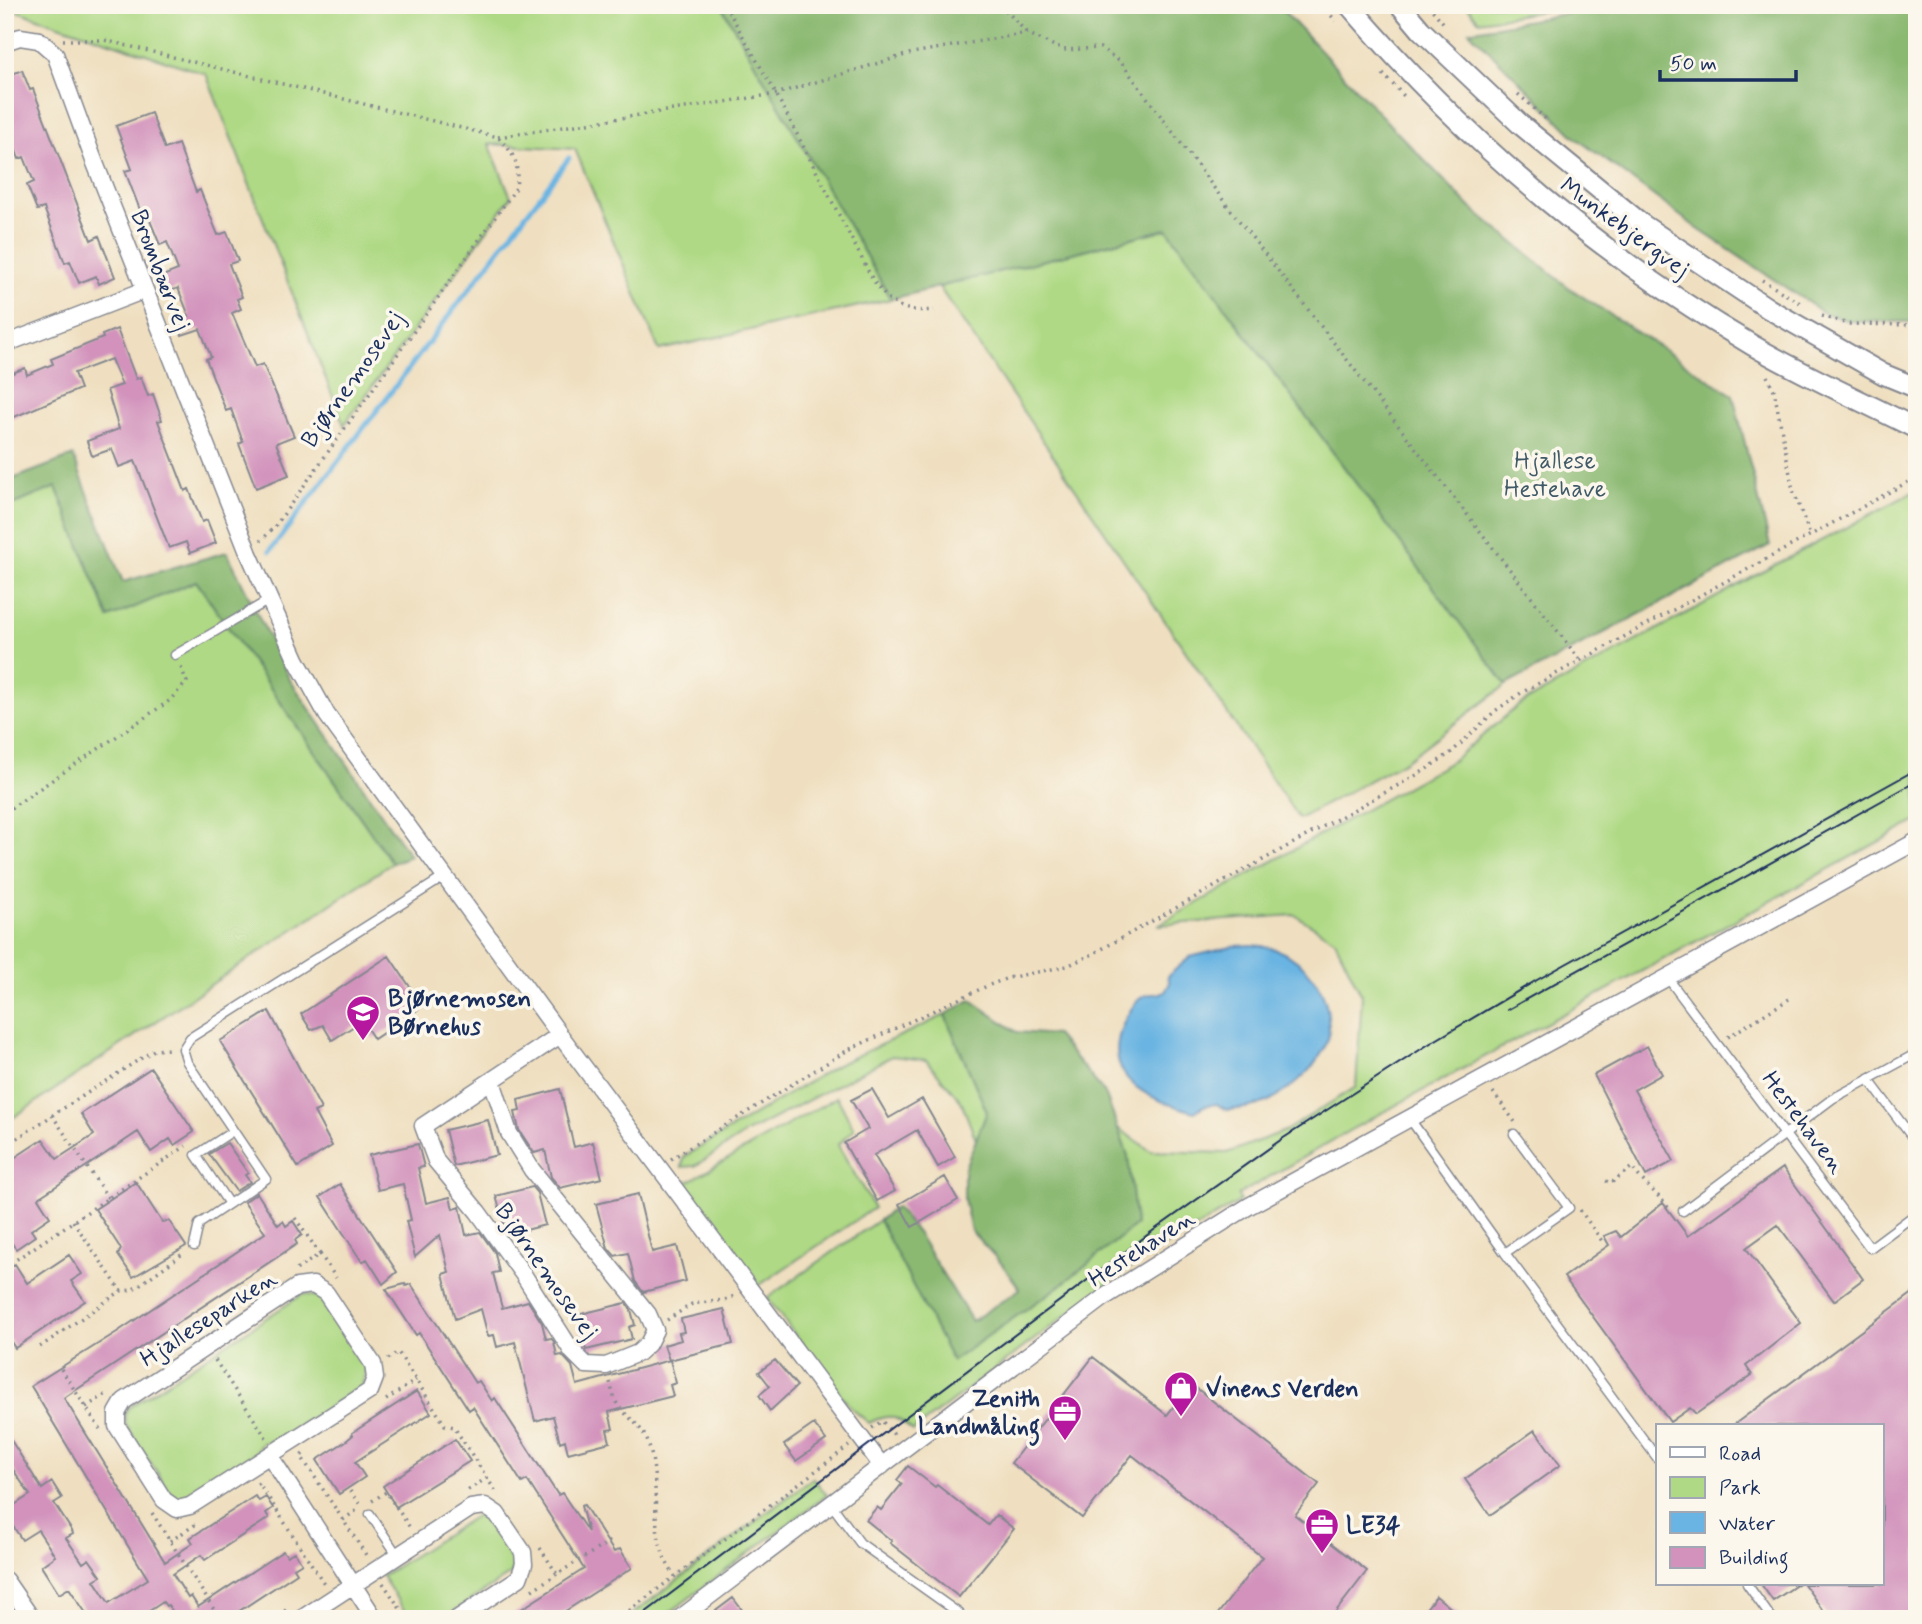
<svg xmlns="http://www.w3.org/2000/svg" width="1922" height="1624" font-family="Mynerve,sans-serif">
<rect width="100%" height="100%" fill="#fbf7ec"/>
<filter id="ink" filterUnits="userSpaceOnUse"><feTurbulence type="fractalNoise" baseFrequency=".0143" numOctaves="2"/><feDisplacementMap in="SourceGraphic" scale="14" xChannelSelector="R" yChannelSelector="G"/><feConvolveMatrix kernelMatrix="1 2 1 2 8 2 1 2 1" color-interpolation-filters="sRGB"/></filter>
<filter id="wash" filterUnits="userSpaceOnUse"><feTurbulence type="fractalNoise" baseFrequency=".00686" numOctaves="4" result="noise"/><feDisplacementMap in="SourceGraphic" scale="28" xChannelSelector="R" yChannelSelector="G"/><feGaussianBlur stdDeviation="1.57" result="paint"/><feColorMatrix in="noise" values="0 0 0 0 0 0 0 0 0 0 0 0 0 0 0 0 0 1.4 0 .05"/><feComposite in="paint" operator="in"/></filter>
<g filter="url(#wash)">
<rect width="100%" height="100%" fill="#efdfc0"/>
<path fill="#afd984" stroke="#658471" stroke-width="2" d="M7,5H721L891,299L659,350L575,149L489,144L511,197L344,425L206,74L5,7Z
M1466,5H1585L1479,21Z
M1167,229L1506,685L1405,761L1299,819L939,287Z
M56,487L109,618L196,581L392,863L5,1123V508Z
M1917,490V821L1354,1128L1238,1195L1240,1201L1125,1271L913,1431C895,1416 891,1412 869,1423L851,1408L767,1298L879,1220L952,1360L1061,1285L1128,1156L1118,1128L1151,1151L1227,1153L1285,1131L1356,1087L1362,996L1335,940L1295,915L1158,925L1451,762L1519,705L1775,565Z
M945,1015L987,1112L976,1140L961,1101L926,1060L892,1056L746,1133L695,1166L682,1167L684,1157L837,1065Z
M837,1097L854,1129L838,1145L874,1208L758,1286L684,1184Z
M303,1294L319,1297L366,1369L362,1386L279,1439L262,1443L253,1456L189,1498L178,1499L170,1492L126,1425L125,1414L128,1408Z
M813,1478L827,1495L661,1619H626Z
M477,1515L491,1519L515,1557L512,1573L442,1619H410L382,1576Z"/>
<path fill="#8bb972" stroke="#537468" stroke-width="2" d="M721,5H1278L1391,126L1471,208L1568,287L1733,395L1770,545L1506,685L1167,229L891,299Z
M1615,5H1917V322L1850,321L1824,313L1698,229L1576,138L1469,31Z
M73,456L123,582L227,552L290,680L410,856L392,863L196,581L109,618L56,487L5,508V482Z
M971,1000L1017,1032L1056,1035L1105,1093L1128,1156L1136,1225L1061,1285L952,1361L879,1220L896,1207L918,1234L972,1321L1020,1289L1001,1263L971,1231L964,1199V1170L987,1112L945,1015Z"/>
<path fill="#69b4e2" stroke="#4272a0" stroke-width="2" d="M1251,945C1290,946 1323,976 1328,1014C1328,1021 1330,1029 1329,1035C1323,1063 1290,1092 1264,1103C1252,1108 1240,1109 1227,1110L1217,1104L1203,1106L1195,1112L1191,1111C1147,1099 1099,1078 1124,1022C1128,1014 1136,1000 1144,996C1151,993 1158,995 1165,992L1170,983L1168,976L1190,957L1235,946Z"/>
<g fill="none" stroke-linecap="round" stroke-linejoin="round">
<path stroke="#69b4e2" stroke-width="5" d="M270,551L569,158"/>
</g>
<g id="blocks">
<path fill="#d292bc" d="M22,70L30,90L33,89L91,240L99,236L115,277L99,284L96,276L79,283L70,261L65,263L44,208L37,210L27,185L34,182L24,157L19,159L16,151L14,152L5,130V77Z
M151,113L165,149L178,144L196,192L200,190L218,235L227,232L238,261L229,264L242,297L237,299L241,309L232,313L255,367L263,364L294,436L276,443L289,475L256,488L239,444L243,442L231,409L226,411L206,359L211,357L200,329L182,335L177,321L189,316L178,288L166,293L160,277L178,270L167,242L160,245L147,213L142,215L125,171L132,169L116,126Z
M117,329L136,379L141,377L148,396L153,394L162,420L158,421L185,491L189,489L202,522L207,520L216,543L190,553L186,542L169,548L135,461L119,467L112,449L92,456L87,441L119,429L107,390L122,385L111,359L74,373L80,389L5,421V376L25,368L27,375L53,364L51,359L103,338L102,335Z
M389,956L423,1006L374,1039L362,1021L332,1040L323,1025L311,1030L301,1014Z
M269,1011L321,1109L314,1112L332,1146L298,1167L220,1041Z
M1647,1046L1662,1074L1634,1090L1674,1161L1646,1176L1594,1075Z
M151,1068L194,1132L174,1145L170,1139L151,1152L138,1132L96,1160L38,1198L50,1217L31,1230L35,1236L16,1249L5,1234V1164L43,1139L57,1159L94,1135L81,1114Z
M560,1089L574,1147L593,1142L602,1178L560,1188L551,1177L545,1150L534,1153L519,1130L515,1112L520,1111L518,1100Z
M872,1089L889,1118L922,1099L955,1157L938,1167L917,1130L874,1155L895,1191L877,1201L844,1143L868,1129L851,1100Z
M488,1120L497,1155L454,1166L445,1130Z
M227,1143L248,1173L245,1175L250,1182L236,1191L209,1154Z
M418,1144L424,1167L418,1168L426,1203L450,1197L453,1209L460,1207L466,1235L480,1232L495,1253L499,1272L493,1273L502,1308L528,1301L542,1323L546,1339L551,1338L554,1342L557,1356L562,1355L572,1366L577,1385L670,1360L676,1383L670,1385L673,1396L609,1412L613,1429L607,1430L610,1442L568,1453L565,1440L560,1442L553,1416L535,1421L515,1342L497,1347L494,1335L488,1336L481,1309L455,1319L443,1274L449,1272L440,1235L415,1257L406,1221L411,1220L403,1184L378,1190L369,1155Z
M1783,1168L1863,1279L1834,1301L1778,1225L1746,1248L1801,1323L1746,1366L1752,1375L1696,1414L1690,1408L1670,1422L1564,1277L1609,1245L1604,1236L1616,1231L1621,1237L1663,1203L1688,1236Z
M945,1177L958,1200L912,1227L899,1204Z
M136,1182L162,1222L169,1221L186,1246L133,1277L118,1255L121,1249L95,1209Z
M340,1184L397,1272L383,1284L367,1259L362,1262L320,1197Z
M532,1187L537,1193L545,1225L507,1235L496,1196Z
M257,1193L278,1225L283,1221L286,1226L293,1221L302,1235L295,1240L297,1244L64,1398L165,1562L193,1543L190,1538L255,1496L259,1501L266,1497L273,1508L266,1513L269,1518L205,1560L201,1555L173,1574L188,1598L191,1596L198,1607L283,1551L287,1556L294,1552L302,1563L294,1568L297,1573L227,1619H178L168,1605L166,1606L163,1602L137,1619H84L88,1616L69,1588L59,1594L41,1566L55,1556L38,1530L22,1540L5,1514V1511L30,1495L12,1468L5,1473V1431L42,1489L52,1482L62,1498L54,1503L72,1531L73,1534L66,1538L83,1563L89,1559L101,1576L94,1580L109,1603L148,1579L31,1386L117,1332L265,1233L244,1202Z
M638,1194L652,1252L677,1246L686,1281L643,1292L635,1281L628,1253L615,1256L608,1248L596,1204Z
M69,1255L82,1274L71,1281L85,1301L15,1348L5,1333V1270L15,1264L27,1283Z
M405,1284L406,1286L411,1284L475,1383L479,1381L492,1401L495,1398L558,1495L562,1493L588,1532L581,1506L584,1505L614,1552L620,1549L632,1568L553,1619H547L543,1612L531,1619H506L584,1569L527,1480L522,1483L473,1407L469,1410L419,1333L416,1335L386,1289Z
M1917,1290V1619H1829L1804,1584H1882V1426H1732Z
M626,1303L631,1310L635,1325L629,1327L632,1339L586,1350L579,1328L584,1326L581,1314Z
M724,1309L733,1344L669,1360L664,1345L681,1340L679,1333L684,1332L681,1319Z
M1093,1357L1167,1415L1191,1384L1319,1484L1295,1515L1367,1571L1330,1619H1214L1262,1557L1132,1455L1082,1518L1011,1463Z
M775,1360L797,1386L770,1411L759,1395L770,1386L759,1372Z
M417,1391L431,1413L355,1462L365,1477L339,1494L317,1460L346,1441L353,1435L352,1433Z
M814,1424L826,1440L796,1461L784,1445Z
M1535,1430L1560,1465L1490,1515L1465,1479Z
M455,1439L470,1461L396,1507L383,1486Z
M908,1466L935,1487L937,1485L988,1525L996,1515L1014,1529L959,1597L890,1543L892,1541L866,1520L877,1507L881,1510L902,1484L897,1480Z
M1761,1584H1798L1773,1601Z
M1436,1596L1464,1619H1418Z
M733,1598L749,1619H705Z"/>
</g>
</g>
<g filter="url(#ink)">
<use href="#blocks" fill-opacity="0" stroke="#85878f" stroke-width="2"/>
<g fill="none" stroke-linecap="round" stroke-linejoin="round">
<g stroke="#85878f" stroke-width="11">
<path id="service" d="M175,655L269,600
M1667,977L1870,1248L1917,1213
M1869,1080L1915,1141
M1410,1119L1505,1253L1658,1459
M229,1204L196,1155L233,1131
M1683,1211L1832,1099L1917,1053
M194,1246L199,1224L266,1179L187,1062L183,1049L190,1038L444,877
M1505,1253L1569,1208L1514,1134
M831,1504L860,1543L960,1614
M370,1514L398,1556
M1747,1584L1772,1619"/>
</g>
<g stroke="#85878f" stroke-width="19">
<path id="minor" d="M5,42L20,37L39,40L55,54L93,158L249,554L296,659L327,715L560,1035L882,1466
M5,344L145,290
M492,1081L509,1133L532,1170L648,1314L655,1330L648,1344L638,1353L606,1366L586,1365L572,1351L523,1274L478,1212L436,1161L423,1126L560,1035
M313,1285L326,1293L373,1364L375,1378L370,1391L190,1506L177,1509L164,1500L117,1426V1413L124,1401L297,1287Z
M270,1456L375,1619
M5,1580L32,1619
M301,1619L471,1508L485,1506L497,1514L523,1552L524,1564L519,1578L457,1619
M679,1619L1106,1296L1249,1206L1917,841"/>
</g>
<g stroke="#85878f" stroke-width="23">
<path id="tertiary" d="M1349,5C1464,139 1599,255 1752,345C1805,376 1862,401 1917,429
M1400,5L1421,30L1521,125L1643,225L1769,309L1883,374L1917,388"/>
</g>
<path stroke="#85878f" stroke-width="3.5" stroke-dasharray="2 5" stroke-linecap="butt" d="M725,5L776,94L873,280C890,305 903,313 934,310
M1001,5L1027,33
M1322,5L1336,21
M1428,5L1446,26
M63,40H104L498,137C516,156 519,163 516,188L276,525L261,541
M1383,74L1404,96
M1518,94L1546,119
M498,137L776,94L912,53L1027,33L1063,50L1100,48L1120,61L1220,196L1580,660
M1762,280L1800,303
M1822,316L1848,324L1917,325
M1767,376L1774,390L1793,490L1810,535
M5,812L169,701L187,682L180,665
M1728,1037L1789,999
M1493,1092L1515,1122
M52,1115L108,1198
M5,1146L154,1050L171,1049
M671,1159L848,1050L987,986L1008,978L1067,966L1089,956L1422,772L1452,752L1495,711L1521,693L1917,477
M1606,1181L1611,1183L1632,1167C1643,1184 1659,1194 1670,1210
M1580,1210L1602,1241L1606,1239
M295,1218L320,1254L296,1270
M73,1221L121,1291
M320,1254L336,1278
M5,1267L186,1146
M667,1320L692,1304L725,1300L734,1296
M40,1347L121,1291L132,1290L184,1253
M388,1359L398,1352L445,1425L454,1427L496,1492
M215,1360L267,1439
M61,1369L100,1429
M610,1382C612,1390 614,1400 619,1407C629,1418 641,1426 647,1440C664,1485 644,1534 675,1576
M386,1400L416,1380
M86,1407L108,1393
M872,1428L882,1421L896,1437
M303,1454L301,1456L368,1558
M257,1484L259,1483L325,1585
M468,1490L487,1478
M350,1491L361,1506
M372,1501L386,1492L411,1529
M152,1513L220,1619
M343,1520L357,1510
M170,1541L198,1523
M540,1548L557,1574L612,1540
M383,1583L407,1619
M532,1590L557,1574
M273,1619L286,1610
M618,1619L849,1446"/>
<use href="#service" stroke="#fff" stroke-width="8"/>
<use href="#minor" stroke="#fff" stroke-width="16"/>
<use href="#tertiary" stroke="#fff" stroke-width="19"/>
<path stroke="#1b2f5e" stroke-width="2" d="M1507,1010L1917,781
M637,1619L1154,1230L1282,1139L1429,1044L1537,980L1917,769"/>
</g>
</g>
<defs>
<g id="school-pin" transform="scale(1.75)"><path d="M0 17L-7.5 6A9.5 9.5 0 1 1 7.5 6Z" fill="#b5179e" stroke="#fbf7ec"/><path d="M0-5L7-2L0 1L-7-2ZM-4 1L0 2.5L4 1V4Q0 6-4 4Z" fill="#fff"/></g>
<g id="shop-pin" transform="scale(1.75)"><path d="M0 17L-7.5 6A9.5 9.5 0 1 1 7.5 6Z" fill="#b5179e" stroke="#fbf7ec"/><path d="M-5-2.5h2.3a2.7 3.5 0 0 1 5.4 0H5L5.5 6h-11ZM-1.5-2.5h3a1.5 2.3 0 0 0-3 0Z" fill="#fff"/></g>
<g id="office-pin" transform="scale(1.75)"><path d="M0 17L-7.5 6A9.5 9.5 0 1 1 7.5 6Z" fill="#b5179e" stroke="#fbf7ec"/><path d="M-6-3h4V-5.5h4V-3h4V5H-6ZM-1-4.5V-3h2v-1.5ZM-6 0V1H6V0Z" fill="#fff"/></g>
</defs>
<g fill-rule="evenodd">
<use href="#school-pin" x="363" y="1012"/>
<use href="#shop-pin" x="1181" y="1388"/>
<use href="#office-pin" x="1065" y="1412"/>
<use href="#office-pin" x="1322" y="1525"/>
</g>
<g text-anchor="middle" stroke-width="7" stroke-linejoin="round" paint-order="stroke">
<g font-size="24" fill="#1b2f5e" stroke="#fbf7ec">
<text transform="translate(1625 227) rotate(36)" y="8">Munkebjergvej</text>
<text transform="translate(161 270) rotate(69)" y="8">Brombærvej</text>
<text transform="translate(352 379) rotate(-55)" y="8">Bjørnemosevej</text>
<text transform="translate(1804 1122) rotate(53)" y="8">Hestehaven</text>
<text transform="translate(1141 1248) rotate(-33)" y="8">Hestehaven</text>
<text transform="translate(547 1271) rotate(55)" y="8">Bjørnemosevej</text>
<text transform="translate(208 1318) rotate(-33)" y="8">Hjalleseparken</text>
</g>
<g font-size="24" fill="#405a68" stroke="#fbf7ec">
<text x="1555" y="468">Hjallese<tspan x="1555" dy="28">Hestehave</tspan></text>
</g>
<g font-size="24" font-weight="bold" fill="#1b2f5e" stroke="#fbf7ec" text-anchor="start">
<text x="388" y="1006">Bjørnemosen<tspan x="388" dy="28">Børnehus</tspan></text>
<text x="1206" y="1396">Vinens Verden</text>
<text x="1040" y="1406" text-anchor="end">Zenith<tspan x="1040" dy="28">Landmåling</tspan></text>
<text x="1346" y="1533">LE34</text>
</g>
</g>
<rect width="1922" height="1624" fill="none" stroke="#fbf7ec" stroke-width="28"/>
<rect x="1656" y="1424" width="228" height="161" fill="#fbf7ec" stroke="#a1a7b3" stroke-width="2"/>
<rect x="1670" y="1447" width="35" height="10" fill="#ffffff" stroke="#a1a7b3" stroke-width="2"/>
<text x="1719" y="1460" font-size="21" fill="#1b2f5e">Road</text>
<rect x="1670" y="1477" width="35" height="21" fill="#afd984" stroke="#a1a7b3" stroke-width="2"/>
<text x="1719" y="1494" font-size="21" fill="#1b2f5e">Park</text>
<rect x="1670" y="1512" width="35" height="21" fill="#69b4e2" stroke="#a1a7b3" stroke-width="2"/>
<text x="1719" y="1530" font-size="21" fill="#1b2f5e">Water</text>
<rect x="1670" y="1547" width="35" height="21" fill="#d292bc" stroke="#a1a7b3" stroke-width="2"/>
<text x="1719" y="1564" font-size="21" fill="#1b2f5e">Building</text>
<path d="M1660 70v10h136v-10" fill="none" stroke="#1b2f5e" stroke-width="3.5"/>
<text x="1670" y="70" font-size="21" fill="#1b2f5e" stroke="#fbf7ec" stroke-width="5" paint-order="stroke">50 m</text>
</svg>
